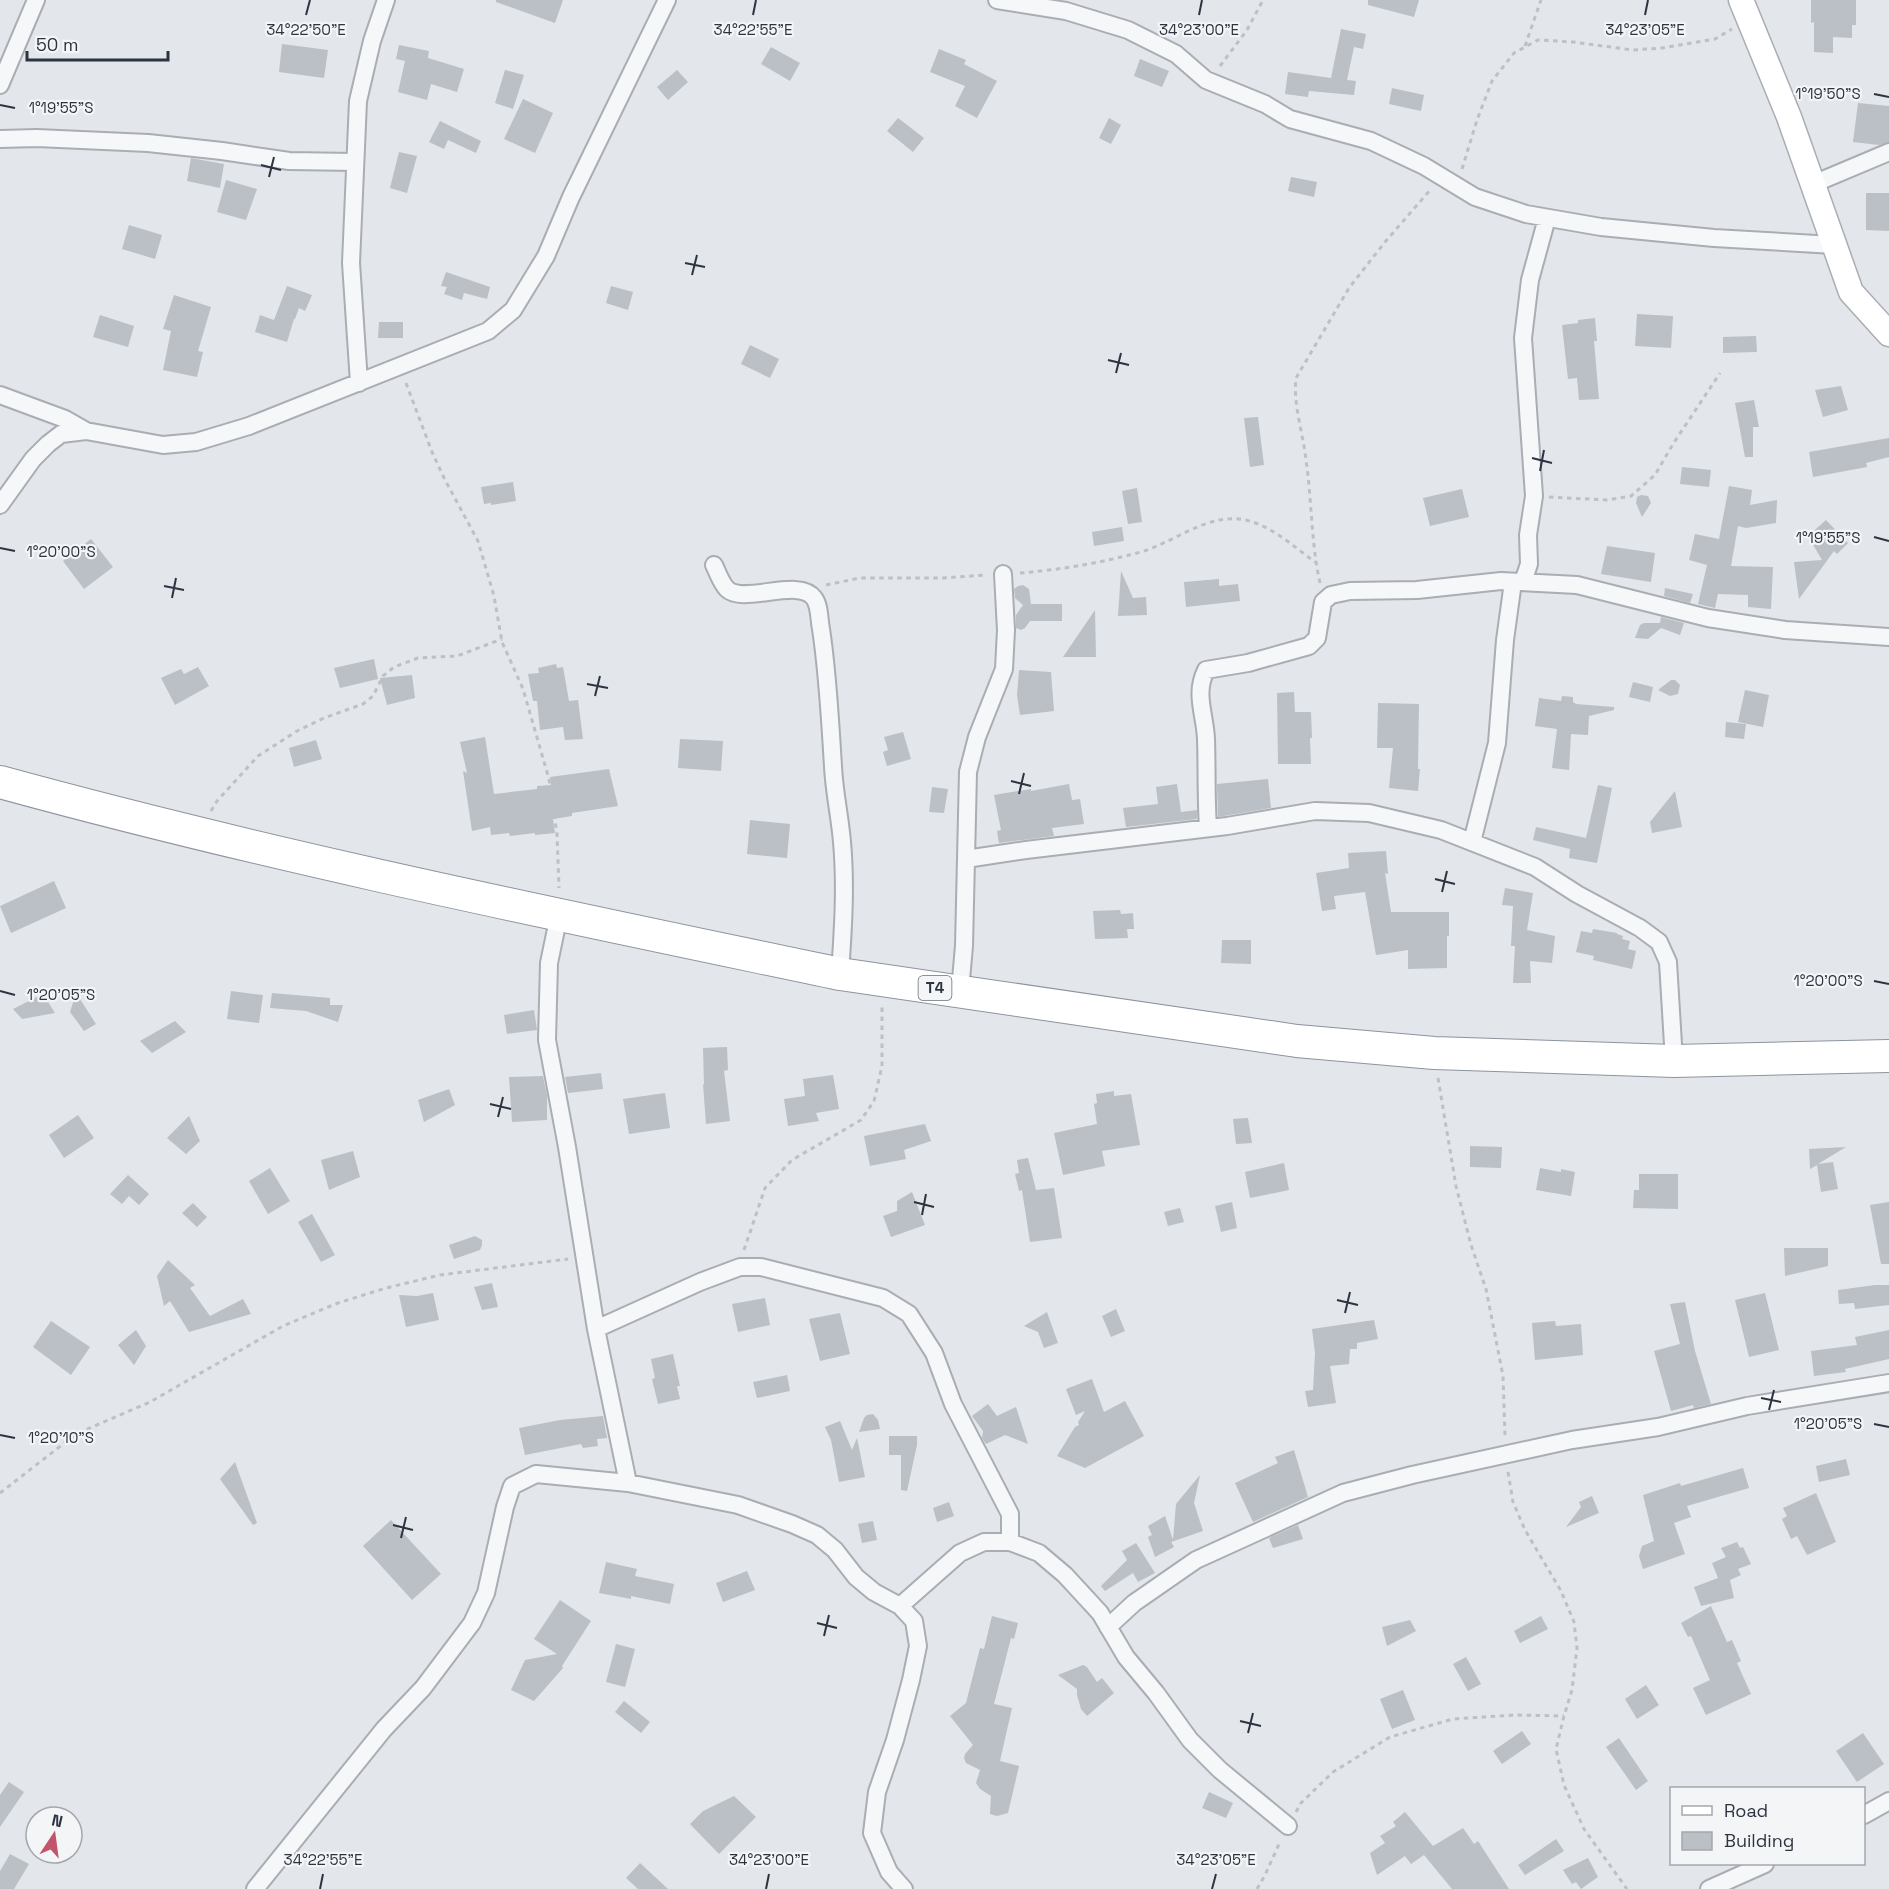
<svg xmlns="http://www.w3.org/2000/svg" width="1889" height="1889" font-family="'Space Grotesk',sans-serif">
<rect width="100%" height="100%" fill="#e3e6ea"/>
<path fill="#bbc0c6" d="M496,0H563L555,23L496,2Z
M1368,0H1419L1414,17L1368,5Z
M1811,0H1856V25H1852V38L1833,37V53L1814,52V22L1811,23Z
M1341,29L1366,34L1363,49L1354,47L1347,80L1356,81L1354,95L1309,91L1308,97L1285,94L1288,72L1331,78Z
M282,44L328,50L324,78L279,72Z
M399,45L429,51L428,58L464,69L457,92L431,84L427,100L398,92L405,61L396,59Z
M771,47L800,63L790,81L761,64Z
M939,49L966,60L964,64L997,81L977,118L955,106L965,86L930,72Z
M1140,59L1169,71L1162,87L1134,76Z
M505,70L524,75L513,109L495,103Z
M677,70L688,82L668,100L657,87Z
M1392,88L1424,95L1421,111L1389,104Z
M523,99L553,113L535,153L504,139Z
M1858,103L1889,106V142L1879,145L1853,142Z
M898,118L924,138L913,152L887,131Z
M1109,118L1121,125L1111,144L1099,138Z
M440,121L481,141L476,153L448,140L444,149L429,142Z
M399,152L417,156L407,193L390,188Z
M191,158L224,164L220,188L187,181Z
M1291,177L1317,182L1314,197L1288,191Z
M226,180L257,189L246,220L217,212Z
M1866,193H1889V231L1866,230Z
M129,225L162,235L155,259L122,249Z
M446,272L490,287L487,299L464,293L462,300L444,294L447,287L441,286Z
M287,286L312,295L305,311L299,308L295,319H294L287,342L255,332L260,315L274,320Z
M611,286L633,292L628,310L606,303Z
M174,295L211,307L198,351L203,352L197,377L163,370L171,331L163,329Z
M1637,314L1673,316L1671,348L1635,346Z
M100,315L134,326L128,347L93,337Z
M1595,318L1597,341H1594L1599,399L1579,400L1577,378L1568,379L1562,325L1578,323V320Z
M379,322H403V338H378Z
M1756,336L1757,352L1723,353V337Z
M750,345L779,359L770,378L741,364Z
M1841,386L1848,410L1823,417L1815,390Z
M1754,400L1759,427H1753V457H1745L1735,403Z
M1258,417L1264,465L1250,467L1244,418Z
M1889,438V457L1866,463L1867,467L1813,477L1809,452Z
M1682,467L1711,470L1709,487L1680,484Z
M513,482L516,501L491,505V503L484,504L481,487Z
M1729,486L1752,490L1750,505L1777,500L1776,523L1746,528L1738,526L1731,566L1773,567L1771,609L1748,607V595L1718,594L1715,608L1698,604L1707,565L1689,560L1695,534L1719,539Z
M1137,488L1142,522L1128,524L1122,491Z
M1462,489L1469,517L1430,526L1423,498Z
M1641,495L1648,496L1651,503L1642,517L1636,503L1637,497Z
M1826,520L1848,543L1837,554L1834,551L1799,599L1794,562L1822,560L1808,536Z
M1122,527L1124,541L1094,546L1092,532Z
M91,539L113,567L84,589L63,561Z
M1607,546L1655,553L1651,582L1601,574Z
M1121,571L1133,598L1146,597L1147,615L1118,616Z
M1219,579V586L1238,584L1240,601L1186,607L1184,582Z
M1023,585L1029,589L1031,604H1062V621H1030L1025,628L1021,630L1016,628V615L1023,605L1015,598L1014,589L1018,586Z
M1665,588L1693,594L1690,603L1664,596Z
M1095,610L1096,657H1063Z
M1661,617L1684,623L1680,635L1661,628L1648,639L1635,638L1640,625L1644,623H1660Z
M374,659L378,679L340,688L334,668Z
M556,664L557,668L563,667L569,701L578,700L583,739L565,740L563,727L540,730L537,701H533L528,674L539,673L538,668Z
M198,667L209,686L175,705L161,678L181,669L184,674Z
M1019,670L1051,672L1054,711L1020,715L1017,695Z
M412,675L415,698L387,705L380,678Z
M1671,680H1675L1680,685L1678,694L1670,696L1658,690Z
M1633,682L1653,687L1650,702L1629,697Z
M1745,690L1769,695L1763,727L1738,722Z
M1294,692L1295,712H1311L1312,738H1310L1311,764H1278L1277,693Z
M1562,696L1573,697V702L1576,704L1614,707V710L1589,716L1588,735L1571,734L1569,770L1552,768L1557,729L1535,726L1539,698L1561,701Z
M1378,703L1419,704L1418,769H1420L1418,791L1389,788L1393,748H1377Z
M1726,722L1746,724L1744,739L1725,737Z
M903,732L911,759L887,766L883,752L888,750L884,737Z
M485,737L494,794L537,789V786L551,785L550,777L609,769L618,806L572,813V816L553,819L555,833L535,835V833L510,836L509,833L491,835L490,827L472,831L463,771L467,773L460,742Z
M680,739L723,741L721,771L678,768Z
M316,740L322,759L294,767L289,748Z
M1268,779L1271,808L1218,817L1217,784Z
M1069,784L1072,800L1080,799L1084,824L1052,828L1054,836L999,843L997,831L1001,830L994,795L1031,789V791Z
M1177,784L1181,812L1197,810V819L1126,827L1123,808L1158,804L1156,787Z
M1598,785L1612,788L1597,863L1569,858L1570,849L1533,840L1536,827L1586,838Z
M932,787L948,789L944,813L929,812Z
M1675,791L1682,827L1652,833L1650,822Z
M750,820L790,824L787,858L747,854Z
M1386,851L1388,874L1385,873L1391,912H1449V936H1447V968L1408,969V950L1376,955L1365,892L1334,896L1336,909L1322,911L1316,873L1349,868L1348,853Z
M54,881L66,908L11,933L0,906Z
M1505,888L1533,893L1527,930L1555,936L1552,963L1530,961L1531,983H1513L1515,946H1511L1513,906L1502,905Z
M1120,910L1121,914L1133,913L1134,929H1127L1128,938L1095,939L1093,911Z
M1593,929L1617,933V934L1623,936L1622,939L1630,941L1628,949L1636,951L1632,969L1593,960L1594,956L1576,952L1581,931L1592,933Z
M1222,940H1251V964L1221,963Z
M231,991L263,995L259,1023L227,1019Z
M76,993L96,1024L84,1031L70,1012Z
M272,993L330,998V1005H343L338,1022L306,1011L270,1008Z
M43,994L55,1013L22,1019L13,1009Z
M534,1010L537,1030L507,1034L504,1015Z
M175,1021L186,1032L152,1053L140,1041Z
M727,1047L728,1070L724,1071L730,1121L706,1124L703,1084L704,1085L703,1048Z
M601,1073L603,1089L568,1093L565,1077Z
M833,1075L839,1109L816,1113L819,1121L788,1126L784,1099L805,1096L803,1079Z
M543,1076L547,1096V1120L512,1122L509,1077Z
M449,1089L455,1105L424,1122L418,1100Z
M1114,1091V1096L1131,1094L1140,1145L1102,1151L1105,1166L1063,1175L1054,1133L1097,1124L1094,1104L1097,1103L1096,1094Z
M665,1093L670,1128L629,1134L623,1099Z
M78,1115L94,1138L64,1158L49,1135Z
M189,1116L200,1141L186,1154L167,1138Z
M1248,1118L1252,1143L1236,1144L1233,1119Z
M925,1124L931,1141L904,1150L906,1159L870,1166L864,1136Z
M1470,1146L1502,1147L1501,1168L1470,1167Z
M1846,1147L1818,1164L1833,1162L1838,1189L1821,1192L1817,1165L1810,1169L1809,1149Z
M353,1151L360,1177L329,1190L321,1160Z
M1028,1158L1036,1190L1054,1188L1062,1238L1030,1242L1022,1190L1019,1191L1015,1174L1019,1173L1017,1160Z
M1284,1163L1289,1190L1250,1198L1245,1172Z
M270,1168L290,1201L268,1214L249,1181Z
M1540,1168L1561,1172V1169L1575,1172L1571,1196L1536,1190Z
M1639,1174H1678V1209L1633,1208L1634,1190H1639Z
M128,1175L149,1194L139,1205L129,1196L122,1204L110,1194Z
M912,1192L925,1225L891,1237L883,1216L897,1211V1201Z
M1232,1202L1237,1228L1221,1232L1215,1206Z
M1889,1202V1264H1881L1870,1205Z
M193,1203L207,1217L197,1227L182,1213Z
M1180,1208L1184,1222L1168,1226L1164,1212Z
M312,1214L335,1255L321,1262L298,1222Z
M475,1236L482,1240V1245L480,1250L454,1259L449,1245Z
M1784,1248H1828V1266L1785,1276Z
M168,1260L195,1285L190,1288L210,1316L243,1299L251,1314L189,1332L170,1301L164,1306L157,1276Z
M492,1283L498,1307L482,1310L474,1287Z
M1875,1285H1889V1305L1855,1309L1854,1303L1839,1304L1838,1290Z
M433,1293L439,1320L406,1327L399,1295L417,1296Z
M1765,1293L1779,1350L1749,1357L1735,1300Z
M765,1298L770,1325L738,1332L732,1304Z
M1685,1302L1695,1351L1711,1404L1694,1408L1693,1405L1671,1411L1654,1351L1680,1344L1670,1304Z
M1116,1309L1125,1331L1111,1337L1102,1316Z
M1047,1312L1058,1343L1044,1348L1038,1332L1024,1326Z
M840,1313L850,1354L820,1361L809,1319Z
M1374,1320L1378,1339L1357,1343V1349H1350L1349,1364L1330,1366L1336,1403L1308,1407L1305,1391L1313,1390L1315,1353L1312,1329Z
M51,1321L90,1347L71,1375L33,1347Z
M1555,1321L1556,1326L1581,1324L1583,1355L1535,1360L1532,1323Z
M136,1330L146,1346L134,1365L118,1345Z
M1889,1330V1359L1845,1369L1846,1372L1814,1376L1811,1351L1857,1345L1855,1337Z
M673,1354L680,1386H677L680,1399L658,1404L652,1379L655,1378L651,1359Z
M787,1375L790,1391L757,1398L753,1382Z
M1092,1379L1104,1412L1125,1401L1144,1436L1085,1468L1057,1456L1075,1427L1079,1425L1078,1422L1085,1411L1076,1415L1066,1389Z
M988,1404L997,1416L1016,1407L1028,1444L1005,1435L986,1444L982,1438L983,1431L972,1416Z
M873,1414L878,1420L880,1429L859,1432L864,1418L867,1415Z
M603,1416L607,1438L597,1439L598,1446L583,1448L581,1444L525,1455L519,1428L560,1420Z
M840,1421L852,1450L857,1438L865,1477L839,1482L831,1440L825,1427Z
M889,1436H917V1445L907,1491L901,1490V1455H889Z
M1294,1450L1308,1497L1253,1522L1235,1483L1278,1463L1275,1457Z
M1846,1459L1850,1475L1819,1482L1816,1466Z
M235,1462L257,1523L253,1525L220,1479Z
M1743,1468L1749,1488L1687,1506L1691,1517L1674,1523L1685,1554L1643,1569L1639,1556L1642,1546L1654,1541L1643,1495L1680,1483L1681,1486Z
M1200,1475L1194,1503L1203,1531L1171,1542L1174,1547L1155,1557L1148,1537L1152,1535L1148,1526L1165,1516L1173,1540L1176,1504Z
M1816,1493L1836,1542L1807,1555L1797,1536L1791,1539L1782,1519L1787,1516L1783,1508Z
M1592,1496L1599,1513L1566,1527L1581,1507L1579,1502Z
M949,1502L954,1516L937,1522L933,1508Z
M391,1520L441,1574L412,1600L363,1546Z
M873,1521L877,1540L862,1543L858,1524Z
M1298,1525L1303,1539L1273,1548L1269,1538Z
M1737,1542L1740,1548L1743,1547L1751,1564L1738,1569L1741,1575L1730,1580L1734,1598L1701,1606L1694,1587L1718,1578L1712,1563L1726,1557L1721,1548Z
M1136,1543L1155,1573L1138,1582L1133,1573L1105,1591L1101,1586L1127,1560L1122,1551Z
M606,1562L637,1569L635,1576L674,1584L670,1604L631,1596V1599L599,1593Z
M747,1571L755,1590L723,1602L716,1583Z
M560,1600L591,1621L562,1666L563,1668L534,1701L511,1690L525,1660L557,1654L534,1639Z
M1711,1606L1727,1642L1732,1640L1741,1661L1737,1663L1751,1694L1706,1715L1693,1688L1710,1680L1691,1636L1688,1637L1681,1623Z
M992,1616L1018,1623L1014,1639L1011,1638L994,1704L1012,1708L1000,1761L1019,1766L1008,1813L997,1816L990,1814L991,1796L980,1789L976,1783L980,1770L966,1763L964,1758L965,1754L973,1745L950,1716L966,1703L980,1648L984,1649Z
M1541,1616L1548,1629L1520,1643L1514,1631Z
M1410,1620L1416,1631L1387,1646L1382,1627Z
M616,1644L635,1649L625,1687L606,1682Z
M1466,1657L1481,1684L1468,1691L1453,1664Z
M1083,1665L1087,1667L1097,1682L1102,1678L1114,1693L1087,1716L1081,1709L1077,1695V1689L1058,1675Z
M1646,1685L1659,1705L1637,1719L1625,1699Z
M1403,1690L1415,1720L1392,1729L1380,1699Z
M624,1701L650,1722L641,1733L615,1712Z
M1522,1731L1531,1744L1502,1764L1493,1751Z
M1863,1733L1884,1764L1857,1782L1836,1751Z
M1619,1738L1648,1781L1636,1790L1606,1747Z
M9,1782L24,1792L0,1827V1795Z
M1209,1792L1233,1803L1226,1818L1202,1808Z
M734,1796L756,1817L719,1854L690,1824L703,1811Z
M1405,1812L1433,1846L1463,1828L1474,1844L1478,1841L1509,1889H1452L1424,1855L1411,1864L1405,1856L1377,1875L1370,1853L1385,1843L1380,1836L1396,1826L1393,1822Z
M1556,1839L1564,1851L1525,1875L1518,1865Z
M10,1854L29,1864L14,1889H0V1871Z
M1588,1858L1598,1877L1581,1889L1576,1882L1572,1884L1563,1870Z
M640,1863L668,1889H638L626,1878Z"/>
<g fill="none" stroke-linecap="round" stroke-linejoin="round">
<g stroke="#a9adb4" stroke-width="20">
<path id="street" d="M997,0L1066,11L1128,30L1176,54L1206,80L1265,104L1290,119L1371,141L1424,166L1475,197L1526,214L1601,227L1714,238L1834,245
M0,85L36,0
M0,139L37,138L148,143L222,151L289,161L355,162
M1813,184L1889,152
M359,383L351,263L358,101L372,41L386,0
M0,395L65,419L86,431
M0,505L33,459L48,444L61,434L86,431L163,445L196,442L249,426L488,331L513,310L546,256L571,197L667,0
M714,565C718,573 721,583 727,589C743,605 799,577 814,598C820,606 819,620 821,629C828,675 830,720 833,766C834,791 840,817 842,842C846,886 843,930 840,974
M1523,582L1529,564L1528,535L1534,496L1523,338L1530,280L1547,218
M1208,828C1206,798 1207,769 1206,739C1205,714 1194,694 1206,670L1248,663L1309,646L1317,638L1323,602L1331,595L1350,591L1417,590L1501,581L1577,585L1708,618L1785,630L1889,637
M1472,842L1497,743L1505,640L1513,582
M966,859L1026,850L1227,826L1315,811L1369,813L1441,830L1535,867L1577,894L1640,928L1659,942L1668,962L1674,1061
M559,915L549,963L547,1040L567,1147L596,1329L628,1483
M960,991L964,946L968,772L977,737L1004,669L1006,630L1003,574
M596,1329L700,1282L740,1267H761L883,1298L909,1314L934,1353L953,1404L1010,1514V1542
M900,1606L960,1553L984,1542H1010L1039,1553L1065,1575L1100,1613L1126,1657L1156,1693L1190,1740L1220,1770L1288,1826
M1108,1627L1134,1603L1196,1560L1343,1493L1412,1475L1572,1440L1658,1427L1747,1406L1889,1383
M1864,1815L1889,1801
M255,1889L384,1729L423,1688L472,1623L486,1593L505,1507L512,1486L536,1474L628,1483L738,1505L792,1524L817,1535L835,1550L856,1577L874,1592L900,1606L914,1621L918,1646L911,1680L895,1740L877,1792L872,1833L889,1872L904,1889
M1709,1889L1765,1864"/>
</g>
<g stroke="#a9adb4" stroke-width="27">
<path id="secondary" d="M1741,0L1789,117L1851,292L1889,334"/>
</g>
<g stroke="#8c949f" stroke-width="34">
<path id="highway" d="M0,782C277,858 559,915 840,974L1297,1041L1434,1053L1674,1061L1889,1056"/>
</g>
<path stroke="#bec0c5" stroke-width="3" stroke-dasharray="4.5 4.5" stroke-linecap="butt" d="M1525,46L1541,0
M1220,66L1247,30L1263,0
M1462,169L1477,120L1492,81L1514,53L1538,40L1573,42L1633,50L1662,48L1715,39L1732,29
M406,383L432,452L445,480L478,541L494,596L502,642L523,689L549,779L557,834L559,888
M1549,497L1607,500L1631,496L1655,475L1673,444L1720,373
M1020,573C1059,570 1100,563 1137,553C1173,544 1207,512 1245,520C1271,525 1294,547 1315,562
M1320,583C1311,543 1312,501 1306,460C1303,432 1293,406 1296,378L1349,288L1385,242L1431,189
M826,585L860,578H943L986,575
M211,811L217,801L258,756L297,731L324,718L363,704L373,696L383,676L394,667L418,658L457,656L502,639
M1438,1078L1456,1186L1471,1245L1486,1289L1503,1376L1505,1436
M744,1250L765,1188L792,1160L861,1120L874,1101L882,1066V1004
M1508,1472L1513,1502L1525,1530L1561,1591L1574,1622L1577,1648L1572,1690L1564,1716L1556,1749L1564,1785L1584,1829L1627,1889
M0,1493L76,1434L150,1402L283,1326L338,1303L386,1288L440,1275L568,1259
M1296,1812L1301,1803L1333,1772L1390,1737L1453,1719L1515,1715L1564,1716
M1257,1889L1265,1875L1280,1842"/>
<use href="#street" stroke="#f6f7f9" stroke-width="16"/>
<use href="#secondary" stroke="#fff" stroke-width="24"/>
<use href="#highway" stroke="#fff" stroke-width="32"/>
</g>
<path fill="none" stroke="#2d3441" stroke-width="2" d="M306,15L310,0M753,15L756,0M1199,15L1202,0M1645,15L1648,0M1874,94L1889,97M0,105L15,108M261,165L281,170M269,177L274,157M685,263L705,267M692,275L697,255M1108,360L1129,365M1116,373L1121,353M1532,458L1552,463M1540,471L1544,450M1874,537L1889,541M0,548L15,551M164,586L184,590M172,598L176,578M587,684L608,688M595,696L600,676M1011,781L1031,786M1019,794L1024,773M1435,879L1455,884M1442,892L1447,871M1874,981L1889,984M0,991L15,995M490,1104L511,1109M498,1117L503,1097M914,1202L934,1207M922,1215L926,1194M1337,1300L1358,1305M1345,1313L1350,1292M1761,1398L1781,1402M1769,1410L1774,1390M1874,1424L1889,1427M0,1435L15,1438M393,1525L413,1530M401,1538L406,1517M817,1623L837,1628M824,1636L829,1615M1240,1721L1261,1726M1248,1733L1253,1713M320,1889L323,1874M766,1889L769,1874M1212,1889L1216,1874"/>
<g text-anchor="middle" stroke-width="4.5" stroke-linejoin="round" paint-order="stroke">
<rect fill="#f3f5f7" stroke="#686e78" stroke-width="1.5" x="918.5" y="976" width="33" height="24" rx="4.5"/>
<g font-size="15" font-weight="bold" fill="#2d3441">
<text x="935" y="993">T4</text>
</g>
</g>
<g font-size="15" text-anchor="middle" fill="#2d3441" stroke="#f3f5f7" stroke-width="4.5" stroke-linejoin="round" paint-order="stroke">
<text x="306" y="35">34°22'50"E</text>
<text x="753" y="35">34°22'55"E</text>
<text x="1199" y="35">34°23'00"E</text>
<text x="1645" y="35">34°23'05"E</text>
<text x="1828" y="99">1°19'50"S</text>
<text x="61" y="113">1°19'55"S</text>
<text x="1828" y="543">1°19'55"S</text>
<text x="61" y="557">1°20'00"S</text>
<text x="1828" y="986">1°20'00"S</text>
<text x="61" y="1000">1°20'05"S</text>
<text x="1828" y="1429">1°20'05"S</text>
<text x="61" y="1443">1°20'10"S</text>
<text x="323" y="1865">34°22'55"E</text>
<text x="769" y="1865">34°23'00"E</text>
<text x="1216" y="1865">34°23'05"E</text>
</g>
<rect x="1670" y="1787" width="195" height="78" fill="#f3f5f7" stroke="#a4a8ae" stroke-width="1.5"/>
<rect x="1682" y="1806" width="30" height="9" fill="#ffffff" stroke="#a4a8ae" stroke-width="1.5"/>
<text x="1724" y="1817" font-size="18" fill="#2d3441">Road</text>
<rect x="1682" y="1832" width="30" height="18" fill="#bbc0c6" stroke="#a4a8ae" stroke-width="1.5"/>
<text x="1724" y="1847" font-size="18" fill="#2d3441">Building</text>
<g transform="translate(54 1835) rotate(13)"><circle r="28" fill="#f3f5f7" stroke="#a4a8ae" stroke-width="1.5"/>
<path d="M0-4.5L10 22L0 15L-10 22Z" fill="#c25569"/>
<text y="-9" font-size="16" font-weight="bold" text-anchor="middle" fill="#2d3441">N</text>
</g>
<path d="M27 51v9h141v-9" fill="none" stroke="#2d3441" stroke-width="3"/>
<text x="36" y="51" font-size="18" fill="#2d3441" stroke="#f3f5f7" stroke-width="4.5" paint-order="stroke">50 m</text>
</svg>
